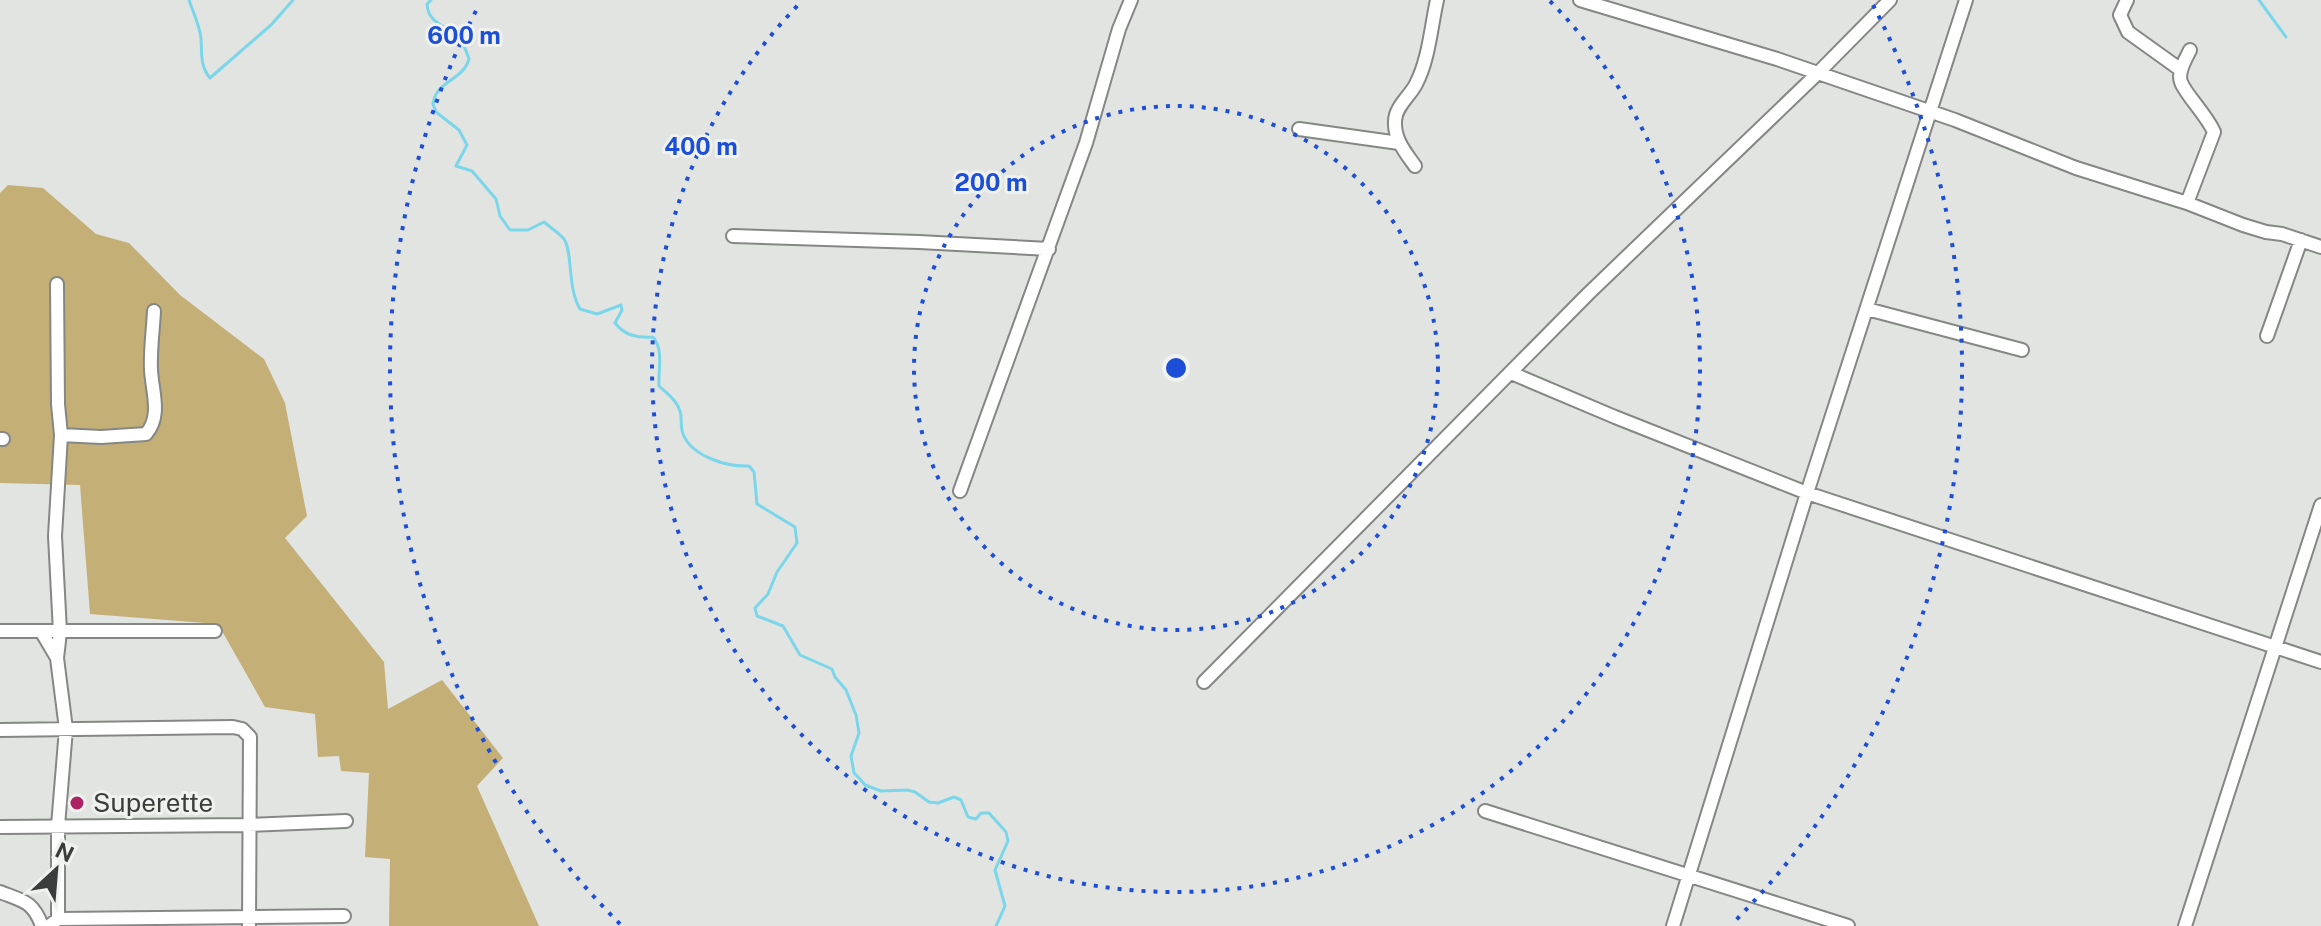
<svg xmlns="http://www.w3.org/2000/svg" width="2321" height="926" font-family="'Public Sans',sans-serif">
<rect width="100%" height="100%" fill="#e2e4e2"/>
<path fill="#c4af76" d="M8,185L43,188L96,234L129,243L180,295L264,359L285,403L307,516L285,538L384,662L388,709L442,680L503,758L477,786L539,926H389L390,859L365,857L369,773L341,771L339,756L318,757L315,714L265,707L218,624L90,614L80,485L0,483V193Z"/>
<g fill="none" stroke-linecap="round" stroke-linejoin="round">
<path stroke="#7bd6ea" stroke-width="3" d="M189,0C193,12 200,26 201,39C202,54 200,66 210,78L271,25L293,0
M431,0L427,4C428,23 445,25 457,36C464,42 466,51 469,59C463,81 436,80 433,104L436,112L459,130L467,145L456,166L472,171L496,199L500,216L510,230H528L544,222C550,227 559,233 564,239C573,252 567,287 580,309L597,314L621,305L622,310L615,323C625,336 638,338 653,337C664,350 658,369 659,386C669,395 678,401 681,415C681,421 681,429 683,434C692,457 728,467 749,466L754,472L757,504L795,527L797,543L777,572L768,594L755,608L757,616L783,626L800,655L832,669L835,677L846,690L856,715L859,733L851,756L854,773L860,779L865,785L881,791L907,790L915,792L929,802L938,803L954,797L961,800L968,817L976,819L981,813H989L1006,832L1008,841L995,870L1005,906L996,926
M2259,0L2286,37"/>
<g stroke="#858785" stroke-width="16">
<path id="minor" d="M1580,0L1777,59L1955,120L2076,168L2187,203L2243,225L2266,232L2282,234L2321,247
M2127,0L2120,15L2128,32L2181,70
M1299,129L1399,143
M1415,166C1405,152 1394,139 1395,121C1395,107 1410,96 1416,84C1429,59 1431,27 1437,0
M2187,203L2214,132C2206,114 2185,94 2181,82C2177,72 2186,59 2190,50
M733,236L919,242L1049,249
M1867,309L2022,350
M2267,336L2301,240
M1511,373L1615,417L1807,493L2321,662
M61,435L101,437L146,434C162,416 152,391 151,370C150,351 153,331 154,311
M0,439H3
M960,491L1086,143L1119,29L1131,0
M0,631H215
M41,631L57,658L66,729L58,826V919
M57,658L60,632L55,536L61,435L58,404L57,284
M1204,682L1588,294L1817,74L1890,0
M0,730L233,727L242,729L250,737L249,926
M1485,811L1848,926
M0,827L249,825L346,821
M0,892C23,901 33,901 42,926
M49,926L58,919L344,916
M1673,926L1807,493L1966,0
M2185,926L2321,505"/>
</g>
<use href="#minor" stroke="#fff" stroke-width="12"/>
</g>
<g fill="none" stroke="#1d4ed8" stroke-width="4" stroke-dasharray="4 8">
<circle cx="1176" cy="368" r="262"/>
<path d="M1550 1A524 524 0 1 1 802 1"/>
<path d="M620 924A786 786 0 0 1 479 5M1873 5A786 786 0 0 1 1732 924"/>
</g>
<circle fill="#ac2264" stroke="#eff2ef" stroke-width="3" cx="77" cy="803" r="8"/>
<g text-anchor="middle" stroke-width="6" stroke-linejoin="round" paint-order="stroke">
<g font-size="26" fill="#3b3c3c" stroke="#eff2ef" text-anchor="start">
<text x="93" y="812">Superette</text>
</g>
</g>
<circle cx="1176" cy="368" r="12" fill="#1d4ed8" stroke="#eff2ef" stroke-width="4"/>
<g font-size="24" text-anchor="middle" font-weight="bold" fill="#1d4ed8" stroke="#eff2ef" stroke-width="6" stroke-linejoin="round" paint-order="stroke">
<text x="464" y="44">600 m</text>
<text x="701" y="155">400 m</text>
<text x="991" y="191">200 m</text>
</g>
<g transform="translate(56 870) rotate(26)" stroke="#eff2ef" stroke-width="6" paint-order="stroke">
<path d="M0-6L14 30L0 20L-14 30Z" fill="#3b3c3c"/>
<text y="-12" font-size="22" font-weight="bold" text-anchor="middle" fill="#3b3c3c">N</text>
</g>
</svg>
